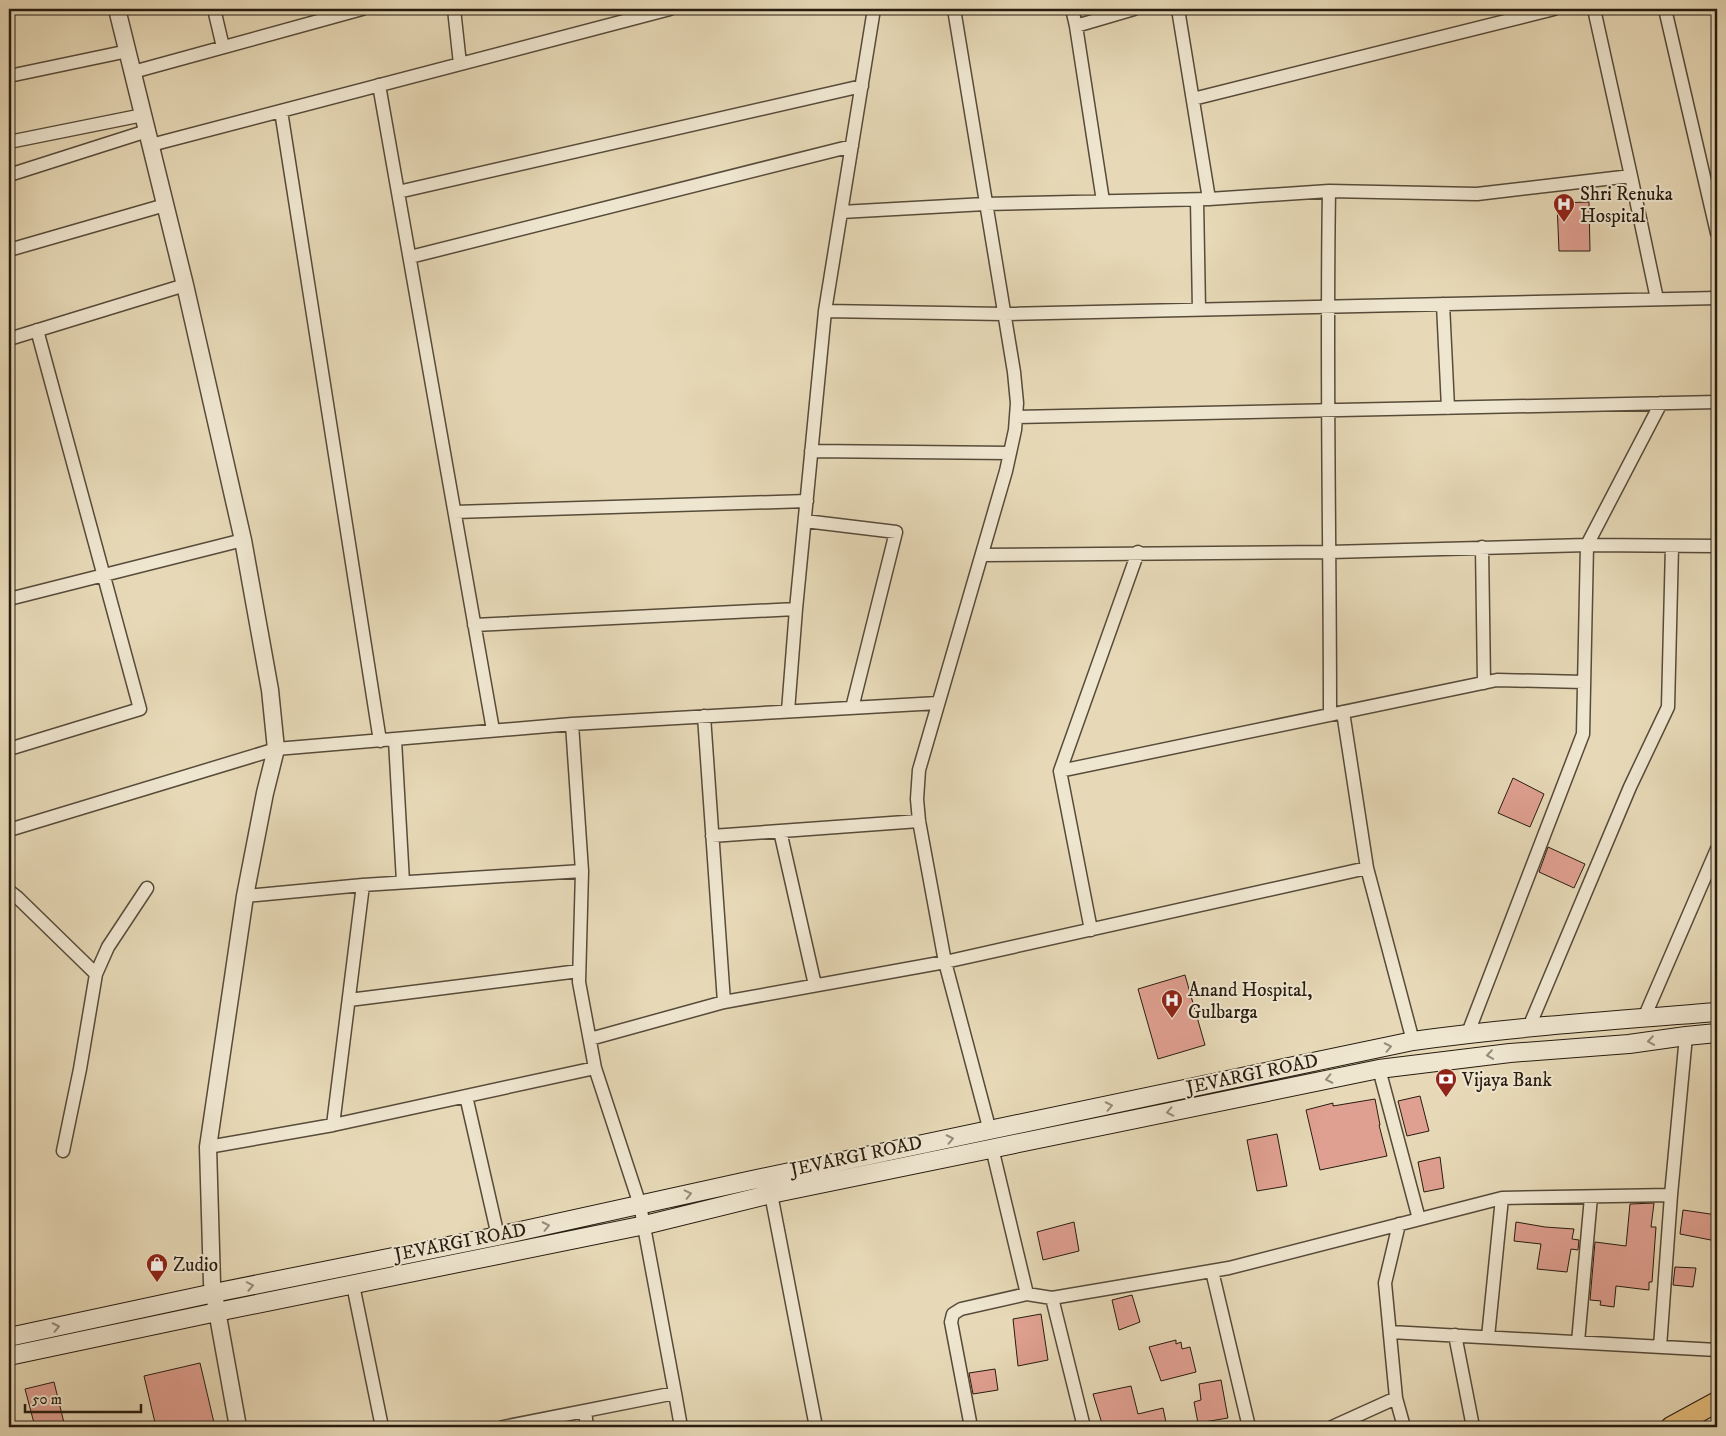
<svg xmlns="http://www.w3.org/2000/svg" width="1726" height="1436" font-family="'IM FELL DW Pica',serif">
<rect width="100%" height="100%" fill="#e7d9b7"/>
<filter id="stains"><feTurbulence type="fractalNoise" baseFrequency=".004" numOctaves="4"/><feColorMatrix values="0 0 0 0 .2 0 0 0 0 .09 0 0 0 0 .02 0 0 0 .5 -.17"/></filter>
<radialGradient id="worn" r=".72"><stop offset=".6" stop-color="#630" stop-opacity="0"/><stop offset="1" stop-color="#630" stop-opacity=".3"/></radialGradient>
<path fill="#e0a091" stroke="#271c10" d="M1589,202L1590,251H1559L1557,203Z
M1513,778L1544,794L1530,827L1498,813Z
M1548,847L1585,864L1574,888L1539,872Z
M1185,975L1205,1045L1158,1059L1138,989Z
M1420,1096L1429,1131L1407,1136L1398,1101Z
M1375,1099L1380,1125H1379L1387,1156L1320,1170L1306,1110L1333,1103V1106Z
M1277,1134L1287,1186L1257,1191L1247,1140Z
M1440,1157L1444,1188L1424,1192L1418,1162Z
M1654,1203L1651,1227H1656L1652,1282H1649V1290L1616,1286L1614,1307L1600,1305L1601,1301L1590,1300L1595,1242L1626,1246L1630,1204Z
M1683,1210L1717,1215L1716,1241L1680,1234Z
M1074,1222L1079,1251L1043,1260L1037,1232Z
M1516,1222L1545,1227L1574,1229L1572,1239L1579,1240L1578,1250L1571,1249L1567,1272L1537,1269L1541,1244L1514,1241Z
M1675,1267L1696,1268L1693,1287L1673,1285Z
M1132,1295L1140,1322L1119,1330L1112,1300Z
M1041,1314L1048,1360L1018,1366L1013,1319Z
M1176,1340V1344L1181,1342L1182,1349L1190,1347L1196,1372L1161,1381L1149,1347Z
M200,1363L215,1427H156L144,1376Z
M995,1369L998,1390L973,1394L969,1373Z
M1221,1380L1228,1418L1198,1423L1194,1402L1201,1400L1199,1384Z
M54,1382L65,1427H35L25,1389Z
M1131,1386L1138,1414L1163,1408L1167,1427H1103L1093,1394Z"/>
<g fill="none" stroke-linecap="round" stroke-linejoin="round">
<g stroke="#574b3a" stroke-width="15">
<path id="minor" d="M214,9L223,47
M454,9L460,64
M954,9L1014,372L1017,403L1015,430L1006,471L919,770L917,799L919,821L945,962L990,1131
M1072,9L1076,26L1134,9
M1178,9L1209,199
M1594,9L1631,176
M1665,9L1717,233
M1076,26L1103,201
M133,72L362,9
M9,76L128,51
M379,85L493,730
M1193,99L1554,9
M281,111L380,741
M9,142L143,115
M151,145L670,9
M9,175L147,131
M1329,191C1326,365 1330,540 1330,715
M398,192L862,86
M1197,200L1199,310
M841,212L985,204L1209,199L1329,191L1477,194L1631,176L1657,299
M9,250L165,205
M410,257L852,146
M1443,304L1448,408
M825,311L1004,314L1717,298
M9,339L185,285
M1016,417L1717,402
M811,451L1010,453
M455,512L807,501
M805,521L896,532L852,708
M1482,547L1484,683
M982,555L1330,552L1587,545L1717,546
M9,599L243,540
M796,609L825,311L874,9
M474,625L796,609L788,711
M1343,712L1367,868
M704,716L724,1002
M572,724L582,871
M395,740L403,882
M9,749L140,709L37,330
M1060,771L1497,680L1584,682
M9,830L276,749L572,724L938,703
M780,831L815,985
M712,836L919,821
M9,891L18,898L96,974
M245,896L363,885L582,871L579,982L595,1068L640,1205L675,1393L503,1427
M1091,930L1060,771L1138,552
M349,1000L579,971
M1644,1018L1717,849
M1529,1027L1630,787L1668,707L1672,546
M1468,1033L1583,734L1587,545L1661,403
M590,1039L724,1002L945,962L1367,868L1413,1041
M1379,1069L1419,1219
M466,1096L498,1236
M333,1125L363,885
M208,1147L333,1125L595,1068
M992,1148L1027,1294L1052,1298L1084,1427
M63,1151L80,1069L96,974L108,947L147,888
M771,1194L816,1427
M1399,1224L1385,1283L1396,1398L1404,1427
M1212,1271L1249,1427
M353,1285L382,1427
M1052,1298L1229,1268L1502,1198L1671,1195L1686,1036
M1390,1332L1717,1350
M1455,1335L1473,1427
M1488,1337L1502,1198
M1578,1342L1591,1197
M1660,1347L1671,1195
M675,1393L681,1427
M585,1411L587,1427
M971,1427L951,1322L953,1314L961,1309L1027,1294
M1332,1427L1396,1398"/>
</g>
<g stroke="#574b3a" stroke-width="19">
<path id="tertiary" d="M117,9L185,285L243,540L270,690L276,749L265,793L245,896L208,1147L212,1283L238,1427"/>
</g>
<g stroke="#271c10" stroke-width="20">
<path id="secondary" d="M9,1337L214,1293L498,1236L752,1180L1413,1041C1514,1027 1616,1020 1717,1012
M9,1356L217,1312L645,1225L771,1194L1379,1069L1510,1053L1629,1044L1686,1036L1717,1033"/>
</g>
<g stroke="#271c10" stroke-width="22">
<path id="primary" d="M1671,1427L1717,1402"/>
</g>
<use href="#minor" stroke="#efe6d0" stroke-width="12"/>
<use href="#tertiary" stroke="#efe6d0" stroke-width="16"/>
<use href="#secondary" stroke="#efe6d0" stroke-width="18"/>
<use href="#primary" stroke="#e4bc7c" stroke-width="20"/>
</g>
<defs><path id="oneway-chevron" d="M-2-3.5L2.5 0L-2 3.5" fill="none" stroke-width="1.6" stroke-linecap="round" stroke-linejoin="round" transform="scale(1.25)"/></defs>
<g stroke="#958b7a">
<use href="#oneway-chevron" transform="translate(1651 1041) rotate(172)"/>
<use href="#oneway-chevron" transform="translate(1388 1047) rotate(-12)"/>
<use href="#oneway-chevron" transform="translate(1490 1055) rotate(172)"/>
<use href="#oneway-chevron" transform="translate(1329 1079) rotate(168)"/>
<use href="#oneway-chevron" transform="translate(1109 1106) rotate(-12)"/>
<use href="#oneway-chevron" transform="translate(1170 1112) rotate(168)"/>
<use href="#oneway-chevron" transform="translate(950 1139) rotate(-12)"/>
<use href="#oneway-chevron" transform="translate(688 1194) rotate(-13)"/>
<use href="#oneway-chevron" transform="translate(546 1226) rotate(-12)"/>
<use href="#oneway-chevron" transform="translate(250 1286) rotate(-11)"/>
<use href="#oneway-chevron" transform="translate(56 1327) rotate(-12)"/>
</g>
<defs>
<g id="hospital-pin" transform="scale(1.125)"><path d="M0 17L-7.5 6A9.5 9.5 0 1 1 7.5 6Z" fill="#8f2418" stroke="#efe6d0"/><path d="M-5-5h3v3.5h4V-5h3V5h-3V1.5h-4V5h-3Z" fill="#fff"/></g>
<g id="bank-pin" transform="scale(1.125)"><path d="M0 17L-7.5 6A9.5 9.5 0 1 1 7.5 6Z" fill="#8f2418" stroke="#efe6d0"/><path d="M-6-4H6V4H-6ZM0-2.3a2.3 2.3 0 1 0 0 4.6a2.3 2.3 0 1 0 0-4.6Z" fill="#fff"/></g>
<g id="shop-pin" transform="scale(1.125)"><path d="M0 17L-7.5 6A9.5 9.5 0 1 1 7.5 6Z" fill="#8f2418" stroke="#efe6d0"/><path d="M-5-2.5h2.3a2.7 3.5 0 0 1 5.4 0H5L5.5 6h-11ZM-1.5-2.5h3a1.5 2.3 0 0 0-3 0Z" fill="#fff"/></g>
</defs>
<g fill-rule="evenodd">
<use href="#hospital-pin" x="1564" y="204"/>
<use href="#hospital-pin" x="1172" y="1000"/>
<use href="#bank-pin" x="1446" y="1079"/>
<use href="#shop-pin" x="157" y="1264"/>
</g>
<g text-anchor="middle" stroke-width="4" stroke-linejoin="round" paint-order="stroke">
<g font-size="19" fill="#271c10" stroke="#efe6d0" text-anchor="start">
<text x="1580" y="200">Shri Renuka<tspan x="1580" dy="22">Hospital</tspan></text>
<text x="1188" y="996">Anand Hospital,<tspan x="1188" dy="22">Gulbarga</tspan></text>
<text x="1462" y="1086">Vijaya Bank</text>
<text x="173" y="1271">Zudio</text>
</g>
<g font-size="19" fill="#271c10" stroke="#efe6d0">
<text transform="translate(1252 1073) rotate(-12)" y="7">JEVARGI ROAD</text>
<text transform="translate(856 1155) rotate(-12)" y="7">JEVARGI ROAD</text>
<text transform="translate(460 1241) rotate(-11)" y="7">JEVARGI ROAD</text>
</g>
</g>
<rect width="1726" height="1436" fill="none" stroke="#e7d9b7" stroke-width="30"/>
<rect x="10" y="10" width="1706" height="1416" fill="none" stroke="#271c10" stroke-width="2.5"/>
<rect x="15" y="15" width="1696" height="1406" fill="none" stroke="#271c10"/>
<path d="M25 1404v8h116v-8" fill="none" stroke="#271c10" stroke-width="2.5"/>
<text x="32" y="1404" font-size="15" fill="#271c10" stroke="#efe6d0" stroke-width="4" paint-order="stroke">50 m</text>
<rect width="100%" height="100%" filter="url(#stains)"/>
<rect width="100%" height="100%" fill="url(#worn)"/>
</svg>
